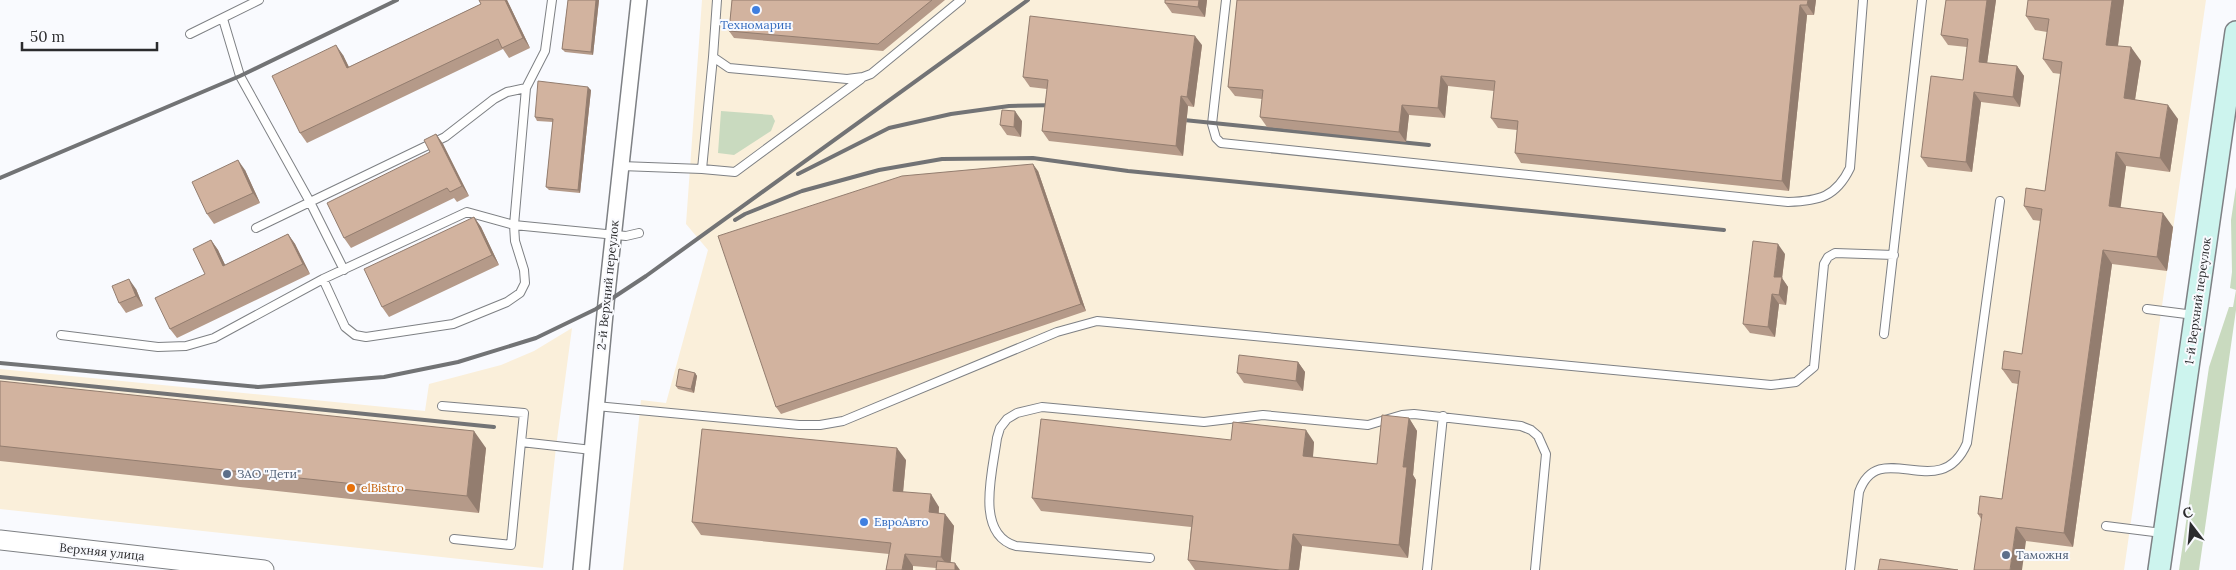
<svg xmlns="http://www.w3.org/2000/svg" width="2236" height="570" font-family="Lora,serif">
<rect width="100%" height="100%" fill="#f9fafe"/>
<path fill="#faefda" d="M702,0H2206L2124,570H623L641,400L666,403L708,250L686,224Z
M572,328L556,447L543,568L0,509V369L425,411L429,384L501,365L534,351Z"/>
<path fill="#c9dabf" d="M721,111L772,115L775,121L771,131L734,155L718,153Z
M2236,187V310L2199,570H2179L2209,367L2229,307H2233L2236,290L2230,288L2232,272L2231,220Z"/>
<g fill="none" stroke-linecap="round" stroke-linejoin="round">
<g stroke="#7e8084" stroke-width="10">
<path id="service" d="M717,0L713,57L729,68L847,79L863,77L871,74L961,0
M1226,0L1212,124L1216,138L1221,143L1788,202C1819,201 1836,197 1850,168L1863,0
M223,19L240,76L310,202L445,137L494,99L507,92L526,88L514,225L515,241L524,270L525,283L520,293L507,302L453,324L366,337L355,335L345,327L323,279L467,212L514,225L626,236L639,233
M190,34L259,0
M526,88L545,51L552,0
M621,166L702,169L713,57
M702,169L735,172L861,79
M256,228L310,202L344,270
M2147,309L2194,315
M1884,334L1922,0
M61,335L158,347L186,346L214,338L323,279
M442,406L524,413L521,442
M596,406L799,425H820L843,421L1057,332L1097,321L1771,385L1796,382L1814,367L1824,264L1828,257L1835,253L1894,255
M2106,526L2162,533
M454,539L511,545L521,442L592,450
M1150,558L1016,546C974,534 993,470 997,438L1000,428L1007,419L1017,413L1042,407L1204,422L1263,415L1368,425L1402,415L1414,414L1521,426L1531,430L1538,436L1546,454L1535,570
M1427,570L1443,416
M1850,570L1859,492C1879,435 1940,506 1967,443L2000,201"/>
</g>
<g stroke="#7e8084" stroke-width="18">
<path id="minor" d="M581,570L606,303L639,0"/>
</g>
<g stroke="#7e8084" stroke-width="21">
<path id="tertiary" d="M0,540L264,570"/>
</g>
<g stroke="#7e8084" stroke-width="24">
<path id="secondary" d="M2159,570L2236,32"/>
</g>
<use href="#service" stroke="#fff" stroke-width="8"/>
<use href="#minor" stroke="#fff" stroke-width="15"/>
<use href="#tertiary" stroke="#fff" stroke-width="19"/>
<use href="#secondary" stroke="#cdf4ee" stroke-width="21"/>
<path stroke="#727375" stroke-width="4" d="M1174,119L1429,145
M798,174L889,128L951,114L1009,106L1060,105
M0,178L240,76L397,0
M735,220L745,214L802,191L879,170L942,159L1033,158L1128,171L1724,230
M0,363L258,387L384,377L458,362L536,338L596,309L646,276L1028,0
M0,377L494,427"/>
</g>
<path fill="#b59a89" d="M479,0H507L530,48L509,58L503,49L307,143L300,133L343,55L349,67L481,4Z
M568,0H599L593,55L565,52L562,49Z
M732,0H945L883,51L734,38L729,31Z
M1165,0H1207L1205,17L1172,13L1165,3Z
M1237,0H1816L1814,15H1807L1789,191L1521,163L1515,153L1517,130L1498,128L1491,118L1494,91L1448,86L1445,118L1409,115L1406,142L1267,127L1260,117L1262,99L1235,96L1228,87Z
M1946,0H1996L1987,63L2017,66L2024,76L2020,107L1981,102L1972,172L1928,167L1921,157L1963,80L1967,47L1948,45L1941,35Z
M2124,0L2118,46L2141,61L2135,100L2178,119L2170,172L2126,166L2120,207L2173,227L2167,271L2112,264L2073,547L2026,541L1981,519L1978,514L2002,499L2018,384L2012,383L2002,369L2022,354L2041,221L2033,220L2024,206L2045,191L2061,74L2053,73L2043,59L2047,32L2035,30L2026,16Z
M1202,45L1194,107L1188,106L1183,156L1049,141L1042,131L1047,89L1030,87L1023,77Z
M591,90L580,193L549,190L546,187L553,122L537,121L535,117Z
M1022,121L1021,137L1007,135L1000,125Z
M436,134L443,144L469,196L457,202L454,198L351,248L344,238L430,152Z
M245,170L260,203L214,224L207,214Z
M1038,171L1086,311L781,414L776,407Z
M474,217L481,227L499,265L389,317L382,307Z
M288,234L295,244L310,274L177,338L170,329L205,274L211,240L218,250L225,265Z
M1785,254L1782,278L1788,287L1786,305L1779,304L1775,337L1750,333L1743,324Z
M136,289L143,306L126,313L119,303Z
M1298,362L1305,372L1303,391L1244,383L1237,373Z
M695,373L697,376L694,393L678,389L676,386Z
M0,381L486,448L479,513L0,461Z
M1409,418L1417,431L1413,475L1416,480L1408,558L1302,546L1299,570H1195L1188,560L1191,527L1041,511L1032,498L1231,440L1314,442L1313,457L1377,464Z
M906,460L903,492L939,507V513L945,514L954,526L950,563L936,568L913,566V570H886L889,554L701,535L692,522Z"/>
<path fill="#937d6f" d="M505,0H507L530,48L523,38Z
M596,0H599L593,55L591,52Z
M1199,0H1207L1205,17L1198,7Z
M1808,0H1816L1814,15L1807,5Z
M1987,0H1996L1986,71L1979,62Z
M2112,0H2124L2116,59L2106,45Z
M1800,5L1807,15L1789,191L1782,181Z
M1195,36L1202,45L1194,107L1187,97Z
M336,45L343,55L354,78L347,68Z
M2131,47L2141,61L2133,112L2124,98Z
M2017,66L2024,76L2020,107L2013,97Z
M1441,76L1448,86L1445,118L1438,108Z
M588,87L591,90L580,193L578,190Z
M1974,92L1981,102L1972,172L1966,162Z
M1181,96L1188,106L1183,156L1176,146Z
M1402,105L1409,115L1406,142L1399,132Z
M2168,105L2178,119L2170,172L2160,158Z
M1015,111L1022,121L1021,137L1014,127Z
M436,134L443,144L469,196L462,186Z
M2116,152L2126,166L2119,220L2109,206Z
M238,160L245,170L260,203L253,193Z
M1033,164L1038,171L1086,311L1081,304Z
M2163,213L2173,227L2167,271L2157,257Z
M474,217L481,227L499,265L492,255Z
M288,234L295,244L310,274L303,264Z
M211,240L218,250L230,275L223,266Z
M1778,244L1785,254L1782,278L1788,287L1786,305L1779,295L1774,277Z
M2103,250L2112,264L2073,547L2064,533Z
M129,279L136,289L143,306L136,296Z
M1772,294L1779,304L1775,337L1768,327Z
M1298,362L1305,372L1303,391L1296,381Z
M695,373L697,376L694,393L691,389Z
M1409,418L1417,431L1413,475L1416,480L1408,558L1399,545L1403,467Z
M1306,430L1314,442L1312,468L1303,456Z
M474,431L486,448L479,513L467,496Z
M897,448L906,460L902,503L893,491Z
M931,494L939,507L937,524L929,512Z
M945,514L954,526L950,569L941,557Z
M2016,527L2026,541L2022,570H2010Z
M1293,534L1302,546L1299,570H1289Z
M905,554L913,566V570H902Z
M955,563L960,570H955Z"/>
<path fill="#d2b39f" stroke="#937d6f" d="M479,0H505L523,38L502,48L498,39L300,133L272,76L336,45L347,68L481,4Z
M568,0H596L591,52L562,49Z
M732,0H932L878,44L729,31Z
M1165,0H1199L1198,7L1165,3Z
M1237,0H1808L1807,5H1800L1782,181L1515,153L1518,121L1491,118L1495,81L1441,76L1438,108L1402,105L1399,132L1260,117L1263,90L1228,87Z
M1946,0H1987L1979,62L2017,66L2013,97L1974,92L1966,162L1921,157L1931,76L1963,80L1968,39L1941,35Z
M2028,0H2112L2106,45L2131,47L2124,98L2168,105L2160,158L2116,152L2109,206L2163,213L2157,257L2103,250L2064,533L2016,527L2010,570H1974L1982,514H1978L1980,496L2002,499L2020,371L2002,369L2004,351L2022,354L2042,209L2024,206L2026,188L2045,191L2062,62L2043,59L2049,19L2026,16Z
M1030,16L1195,36L1187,97L1181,96L1176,146L1042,131L1048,80L1023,77Z
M538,81L588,87L578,190L546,187L553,119L535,117Z
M1002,110L1015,111L1014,127L1000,125Z
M436,134L462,186L450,192L447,188L344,238L327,203L430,152L424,140Z
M238,160L253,193L207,214L192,182Z
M1033,164L1081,304L776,407L718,236L902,176Z
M474,217L492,255L382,307L364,269Z
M288,234L303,264L170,329L155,298L205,274L193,249L211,240L223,266Z
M1753,241L1778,244L1774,277H1782L1779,295L1772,294L1768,327L1743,324Z
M129,279L136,296L119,303L112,286Z
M1239,355L1298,362L1296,381L1237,373Z
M679,369L695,373L691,389L676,386Z
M0,381L474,431L467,496L0,446Z
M1382,415L1409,418L1403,467H1407L1399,545L1293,534L1289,570H1280L1188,560L1193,516L1032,498L1041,419L1231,440L1233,422L1306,430L1303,456L1377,464Z
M702,429L897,448L893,491L931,494L929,512L945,514L941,557L905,554L902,570H886L891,543L692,522Z
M1880,559L1958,570H1878Z
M937,561L955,563V570H936Z"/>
<g fill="#3f7fe0" stroke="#f9fafe" stroke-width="2">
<circle cx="756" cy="10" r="5"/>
<circle cx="864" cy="522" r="5"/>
</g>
<g fill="#5c6f8a" stroke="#f9fafe" stroke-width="2">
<circle cx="227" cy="474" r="5"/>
<circle cx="2006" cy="555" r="5"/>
</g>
<circle fill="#e8710a" stroke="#f9fafe" stroke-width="2" cx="351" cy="488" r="5"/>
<g text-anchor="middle" stroke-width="4" stroke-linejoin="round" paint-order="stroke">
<g font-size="12" fill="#366cbe" stroke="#f9fafe">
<text x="756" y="29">Техномарин</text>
<text x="874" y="526" text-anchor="start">ЕвроАвто</text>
</g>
<g font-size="12" fill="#2b2b2d" stroke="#f9fafe">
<text transform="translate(608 285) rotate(-84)" y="4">2-й Верхний переулок</text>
<text transform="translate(2198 301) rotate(-82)" y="4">1-й Верхний переулок</text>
<text transform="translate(102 552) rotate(6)" y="4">Верхняя улица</text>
</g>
<g font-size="12" fill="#4e5e75" stroke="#f9fafe" text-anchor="start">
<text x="237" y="478">ЗАО "Дети"</text>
<text x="2016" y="559">Таможня</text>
</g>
<g font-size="12" fill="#c56008" stroke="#f9fafe" text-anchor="start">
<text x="361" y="492">elBistro</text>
</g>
</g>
<g transform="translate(2191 525) rotate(344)" stroke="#f9fafe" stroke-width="4" paint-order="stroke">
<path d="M0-4L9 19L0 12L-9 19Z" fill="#2b2b2d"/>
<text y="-8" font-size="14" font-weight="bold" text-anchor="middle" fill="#2b2b2d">С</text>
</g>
<path d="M22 42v8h135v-8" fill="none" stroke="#2b2b2d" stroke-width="2.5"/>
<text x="30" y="42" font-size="15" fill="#2b2b2d" stroke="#f9fafe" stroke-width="4" paint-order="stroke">50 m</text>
</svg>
